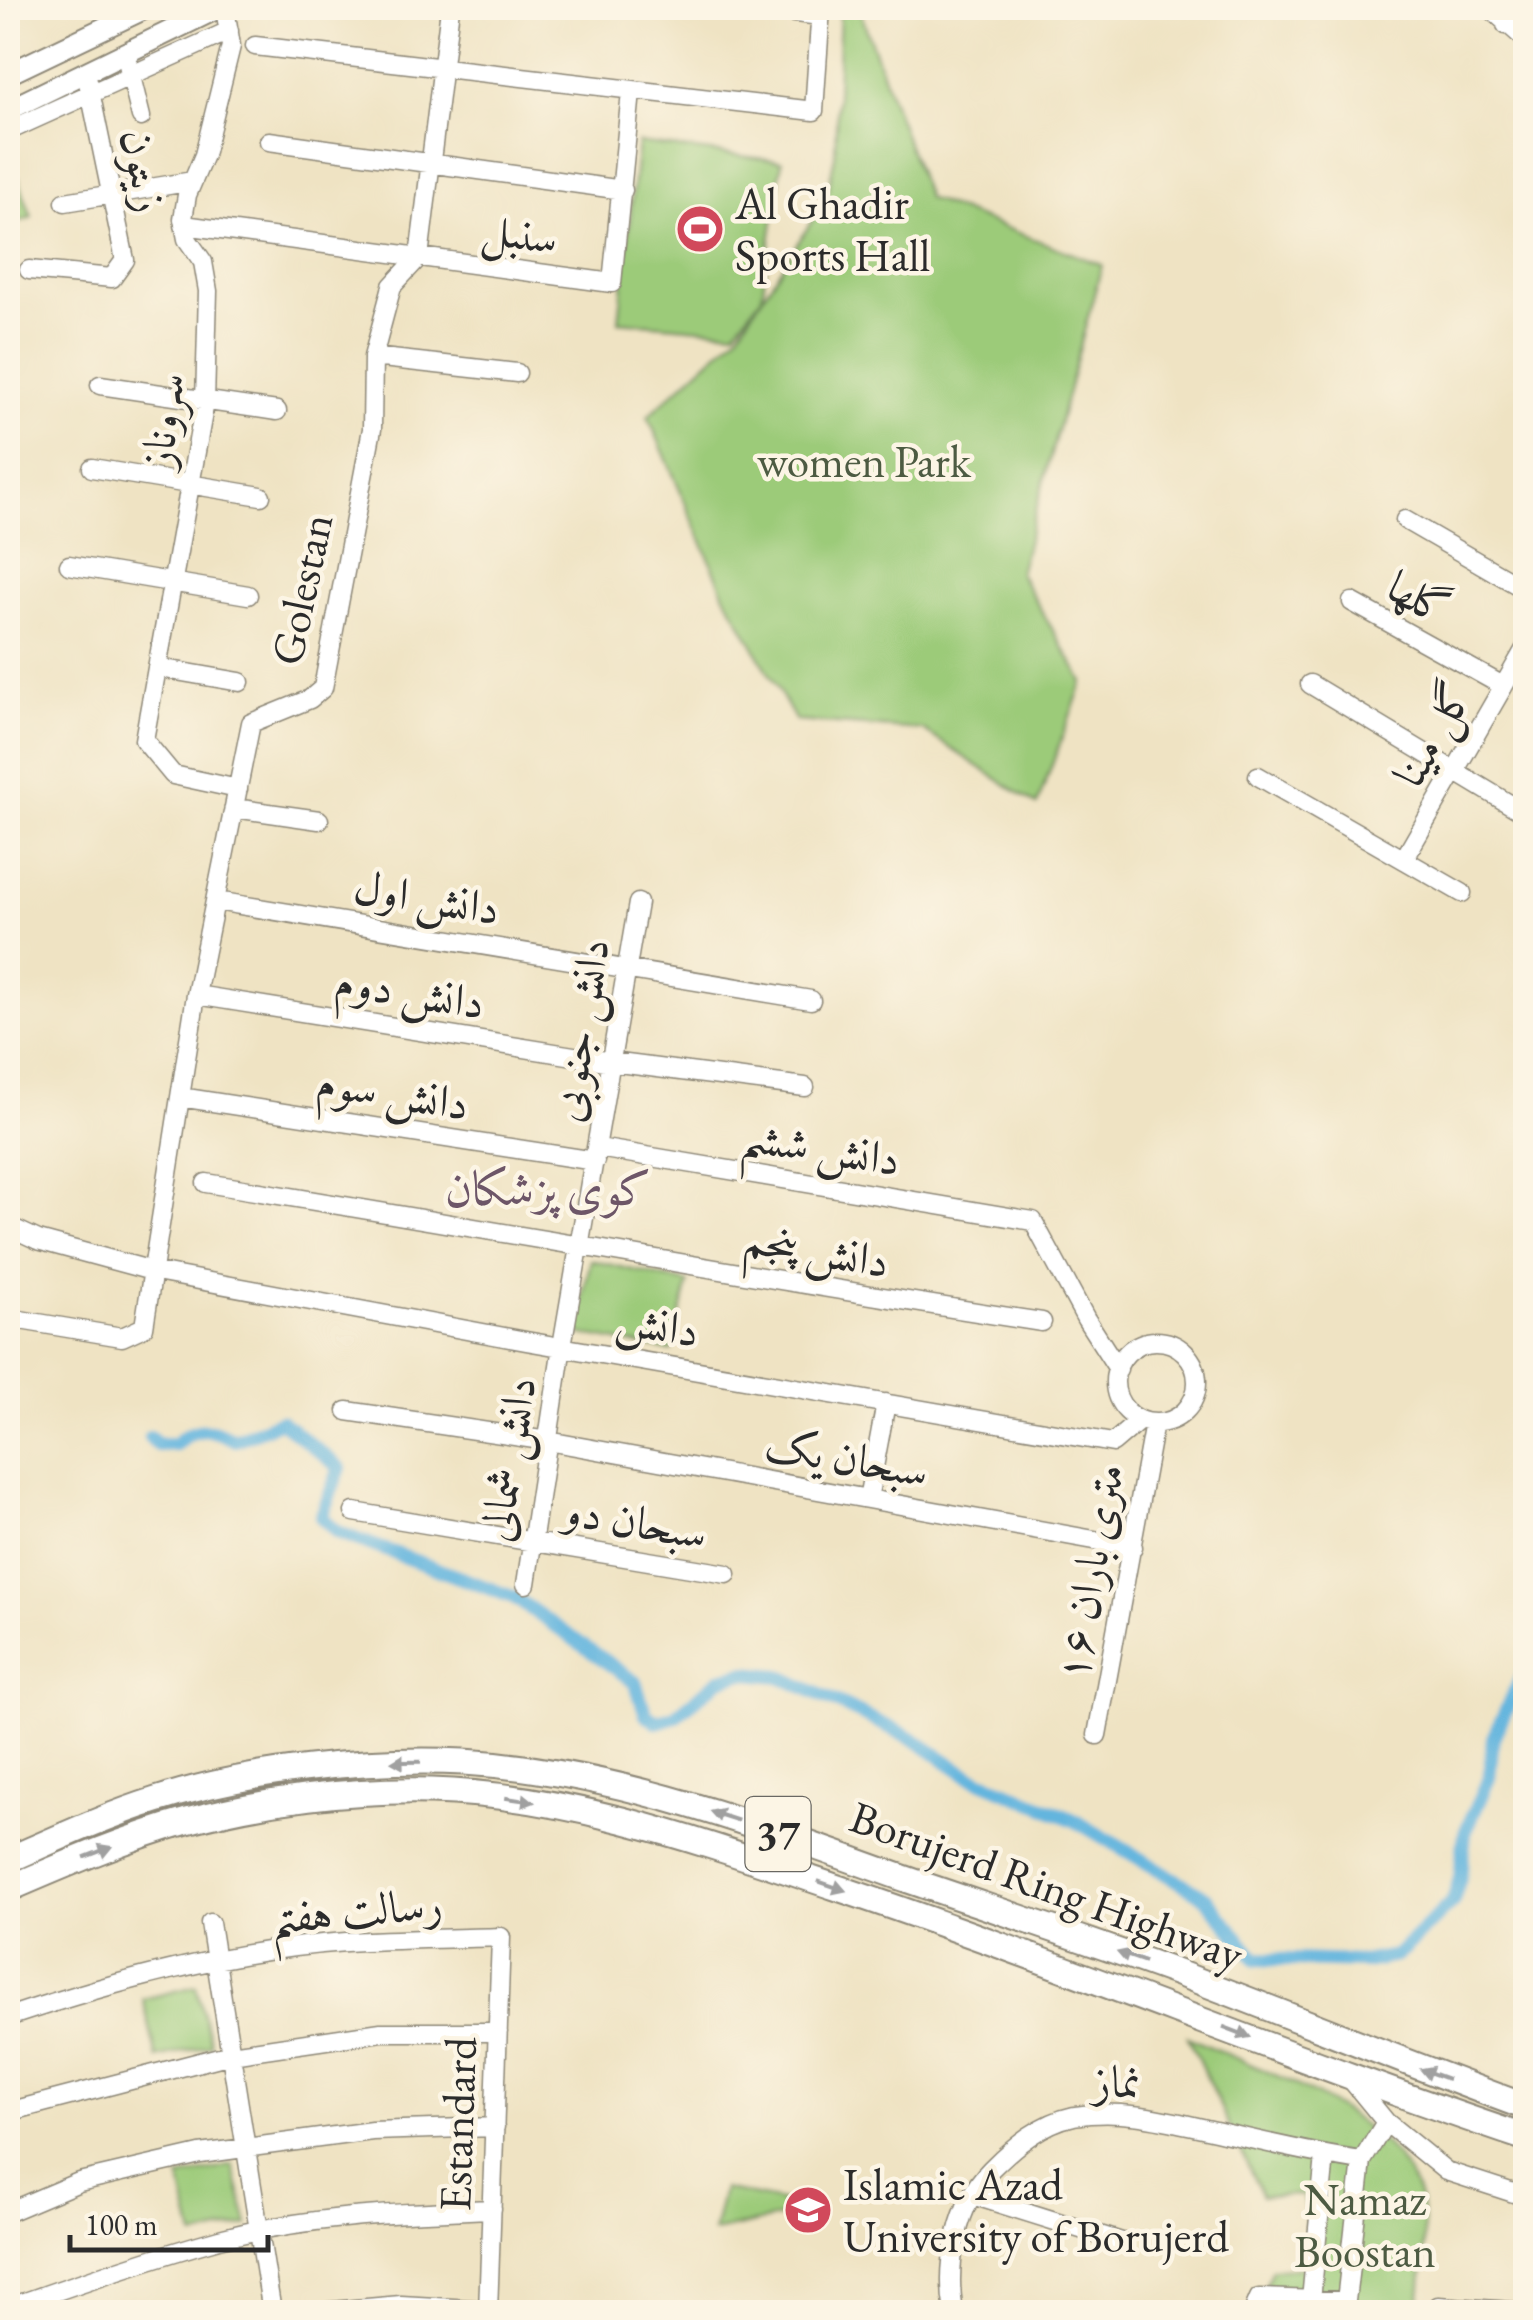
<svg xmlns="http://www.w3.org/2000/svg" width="1533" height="2320" font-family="'EB Garamond',Amiri,serif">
<rect width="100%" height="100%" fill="#fcf5e5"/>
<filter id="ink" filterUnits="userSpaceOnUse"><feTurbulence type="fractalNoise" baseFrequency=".01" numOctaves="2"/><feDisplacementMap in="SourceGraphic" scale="20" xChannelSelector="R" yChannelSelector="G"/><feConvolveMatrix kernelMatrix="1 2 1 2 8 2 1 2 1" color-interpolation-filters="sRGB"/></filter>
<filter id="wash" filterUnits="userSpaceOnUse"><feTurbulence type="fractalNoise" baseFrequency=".0048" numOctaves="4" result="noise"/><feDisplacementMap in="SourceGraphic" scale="40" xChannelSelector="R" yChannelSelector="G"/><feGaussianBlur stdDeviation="2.25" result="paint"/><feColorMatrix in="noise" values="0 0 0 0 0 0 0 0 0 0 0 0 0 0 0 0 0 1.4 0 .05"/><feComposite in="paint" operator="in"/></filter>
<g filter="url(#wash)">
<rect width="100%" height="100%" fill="#efe3c3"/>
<path fill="#9ccb79" stroke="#647b52" stroke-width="2.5" d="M840,8H859L927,198L1102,265L1019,573L1083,681L1037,805L923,730L796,721L725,595L648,416L738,334L826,200L835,156Z
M638,143L782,161L762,296L735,331L619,321Z
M8,151L32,217L8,226V211L14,208L8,190Z
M591,1260L688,1283L672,1351L574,1333Z
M196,1986L211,2045L157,2058L143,1999Z
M1188,2037C1263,2072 1401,2114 1421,2206C1428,2240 1421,2278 1419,2312H1254L1272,2269L1310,2268L1304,2195L1262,2196Z
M233,2165L248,2225L194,2237L180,2178Z
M723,2189L819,2209L713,2232Z"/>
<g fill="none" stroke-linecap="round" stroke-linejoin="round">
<path stroke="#63b5de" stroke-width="14" d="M150,1437L158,1445L176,1444C194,1425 214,1428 235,1440L281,1421L340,1468L321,1517L337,1532L515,1598L635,1682L646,1715L657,1722L675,1716L720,1679L744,1673L780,1676L912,1738L966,1774L1074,1820L1205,1897L1256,1959L1364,1962L1396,1956L1453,1901L1460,1878L1465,1833L1489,1778L1493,1738L1526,1667"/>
</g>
</g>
<g filter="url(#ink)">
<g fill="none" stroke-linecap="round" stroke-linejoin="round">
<g stroke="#8d8777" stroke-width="21">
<path id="minor" d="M225,8L231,46L204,155L187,195L183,219L187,239L203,262L208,291L205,402L144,740L173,775L238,789
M751,8L821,16
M1490,8L1526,40
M1506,25L1523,8
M255,46L814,111L821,8
M128,64L141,117
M8,131L229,31
M269,141L623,190
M65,202L193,181
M184,225L612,283L631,92
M29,270L112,278L125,260L86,72
M373,357L517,373
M100,385L277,411
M92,468L261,496
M1405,520L1526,590
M69,565L248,595
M1352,602L1503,686
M159,668L240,682
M1310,684L1526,814
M1258,776L1462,893
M234,808L319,820
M1404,859L1526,647
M216,901L811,1000
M196,995L611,1062L805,1087
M180,1097L595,1161
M598,1148L1033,1221L1086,1319L1118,1369
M206,1183C485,1228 763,1280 1042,1322
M8,1226L38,1240L156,1272L526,1341L1113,1443L1140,1420
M8,1318L122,1337L144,1327L196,995L251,723L310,699L323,688L372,429L373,357L392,286L419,257L450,8
M1115 1382a41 41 0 1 1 82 0a41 41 0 1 1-82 0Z
M347,1411L548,1441L1133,1547
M868,1499L886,1403
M354,1512L727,1574
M526,1584L562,1346L638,903
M1097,1735L1154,1423
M210,1923L272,2312
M8,2017C116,1981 231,1950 346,1942C398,1939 449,1939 501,1937L488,2312
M1349,2077L1386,2122L1446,2171L1526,2197
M8,2112L231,2054L381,2032H498
M972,2195L1122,2242
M8,2212L79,2182L200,2154L372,2131L495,2127
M1311,2300L1325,2156
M8,2308C77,2284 147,2259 219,2239C308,2216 400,2213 492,2209
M321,2312L401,2305L488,2310
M954,2312C945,2266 957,2203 991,2169C1014,2146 1041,2123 1074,2116C1120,2108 1166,2120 1211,2130C1261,2141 1311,2154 1362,2161L1386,2122
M1253,2312L1259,2298L1346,2301L1362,2161
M1437,2312L1438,2306L1526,2312"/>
</g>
<g stroke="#8d8777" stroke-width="24">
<path id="major" d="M8,74L146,8
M8,110L218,8"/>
</g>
<g stroke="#8d8777" stroke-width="29">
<path id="highway" d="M8,1860C56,1839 105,1816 156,1800C245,1771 370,1757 464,1762C617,1771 760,1827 903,1878C993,1909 1085,1939 1175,1972C1292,2016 1408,2064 1526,2107
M8,1889C66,1864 126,1838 187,1821C264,1800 352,1789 432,1791C572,1795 704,1843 835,1887C1067,1965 1293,2060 1526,2138"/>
</g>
<use href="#minor" stroke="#fff" stroke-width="18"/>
<use href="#major" stroke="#fff" stroke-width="20"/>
<use href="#highway" stroke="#fff" stroke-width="25"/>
</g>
<defs><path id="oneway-solid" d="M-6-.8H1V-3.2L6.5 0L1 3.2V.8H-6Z" transform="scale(2.5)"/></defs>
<g fill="#a0a0a0">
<use href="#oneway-solid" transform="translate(406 1762) rotate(179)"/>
<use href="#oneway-solid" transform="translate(520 1800) rotate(9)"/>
<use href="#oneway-solid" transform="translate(724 1816) rotate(-162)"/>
<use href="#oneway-solid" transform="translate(98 1852) rotate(-21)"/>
<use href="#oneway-solid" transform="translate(832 1886) rotate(19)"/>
<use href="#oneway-solid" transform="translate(1131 1957) rotate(-161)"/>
<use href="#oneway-solid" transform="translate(1237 2032) rotate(21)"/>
<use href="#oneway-solid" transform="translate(1434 2074) rotate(-160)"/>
</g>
</g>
<defs>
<g id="stadium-disc" transform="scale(2.5)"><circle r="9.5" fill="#d1495b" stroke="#fcf5e5"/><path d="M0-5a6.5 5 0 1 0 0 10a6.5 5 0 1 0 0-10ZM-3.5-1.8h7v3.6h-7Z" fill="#fff"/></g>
<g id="university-disc" transform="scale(2.5)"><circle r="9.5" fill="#d1495b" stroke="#fcf5e5"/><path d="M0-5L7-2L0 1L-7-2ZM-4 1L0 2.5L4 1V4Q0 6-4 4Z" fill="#fff"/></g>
</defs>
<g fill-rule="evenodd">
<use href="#stadium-disc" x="700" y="229"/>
<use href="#university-disc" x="808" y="2210"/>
</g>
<g text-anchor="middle" stroke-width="9" stroke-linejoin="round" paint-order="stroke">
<rect fill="#fcf5e5" stroke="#6a6863" stroke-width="2.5" x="745.5" y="1797" width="65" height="74" rx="8"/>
<g font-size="42" font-weight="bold" fill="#2b2b2b">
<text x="778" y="1849">37</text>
</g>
<g font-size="45" fill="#2b2b2b" stroke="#fcf5e5">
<text transform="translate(145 170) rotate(78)" y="16">زیتون</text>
<text transform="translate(520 233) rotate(8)" y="16">سنبل</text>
<text transform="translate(162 420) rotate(-82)" y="16">سروناز</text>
<text transform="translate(301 589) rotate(-78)" y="16">Golestan</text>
<text transform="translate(1419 597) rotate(29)" y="16">گلها</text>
<text transform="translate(1432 734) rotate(-60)" y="16">گل مینا</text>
<text transform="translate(427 897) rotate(9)" y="16">دانش اول</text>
<text transform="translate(410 991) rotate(9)" y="16">دانش دوم</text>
<text transform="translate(579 1030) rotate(-81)" y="16">دانش جنوبی</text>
<text transform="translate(393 1092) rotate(9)" y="16">دانش سوم</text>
<text transform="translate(821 1147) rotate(9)" y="16">دانش ششم</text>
<text transform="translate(817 1249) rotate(10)" y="16">دانش پنجم</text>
<text transform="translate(658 1324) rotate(10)" y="16">دانش</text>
<text transform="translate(847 1457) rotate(10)" y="16">سبحان یک</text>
<text transform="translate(507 1459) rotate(-81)" y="16">دانش شمالی</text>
<text transform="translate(636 1521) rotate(10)" y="16">سبحان دو</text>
<text transform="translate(1089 1572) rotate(-80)" y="16">۱۶ متری باران</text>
<text transform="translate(1047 1885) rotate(20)" y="16">Borujerd Ring Highway</text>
<text transform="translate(356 1910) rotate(-5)" y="16">رسالت هفتم</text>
<text transform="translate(1117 2081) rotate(1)" y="16">نماز</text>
<text transform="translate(457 2124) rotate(-88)" y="16">Estandard</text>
</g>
<g font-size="45" fill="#2b2b2b" stroke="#fcf5e5" text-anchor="start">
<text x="735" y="219">Al Ghadir<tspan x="735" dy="52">Sports Hall</tspan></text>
<text x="843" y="2200">Islamic Azad<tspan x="843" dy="52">University of Borujerd</tspan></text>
</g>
<g font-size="45" fill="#4d5b42" stroke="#fcf5e5">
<text x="864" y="477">women Park</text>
<text x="1365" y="2215">Namaz<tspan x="1365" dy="52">Boostan</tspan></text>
</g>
<g font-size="48" fill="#6d5668" stroke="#fcf5e5">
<text x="548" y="1205">کوی پزشکان</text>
</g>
</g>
<rect width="1533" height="2320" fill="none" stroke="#fcf5e5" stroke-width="40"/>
<path d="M70 2235v15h198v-15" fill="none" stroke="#2b2b2b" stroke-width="5"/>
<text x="85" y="2235" font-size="30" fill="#2b2b2b" stroke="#fcf5e5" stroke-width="8" paint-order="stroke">100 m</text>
</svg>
